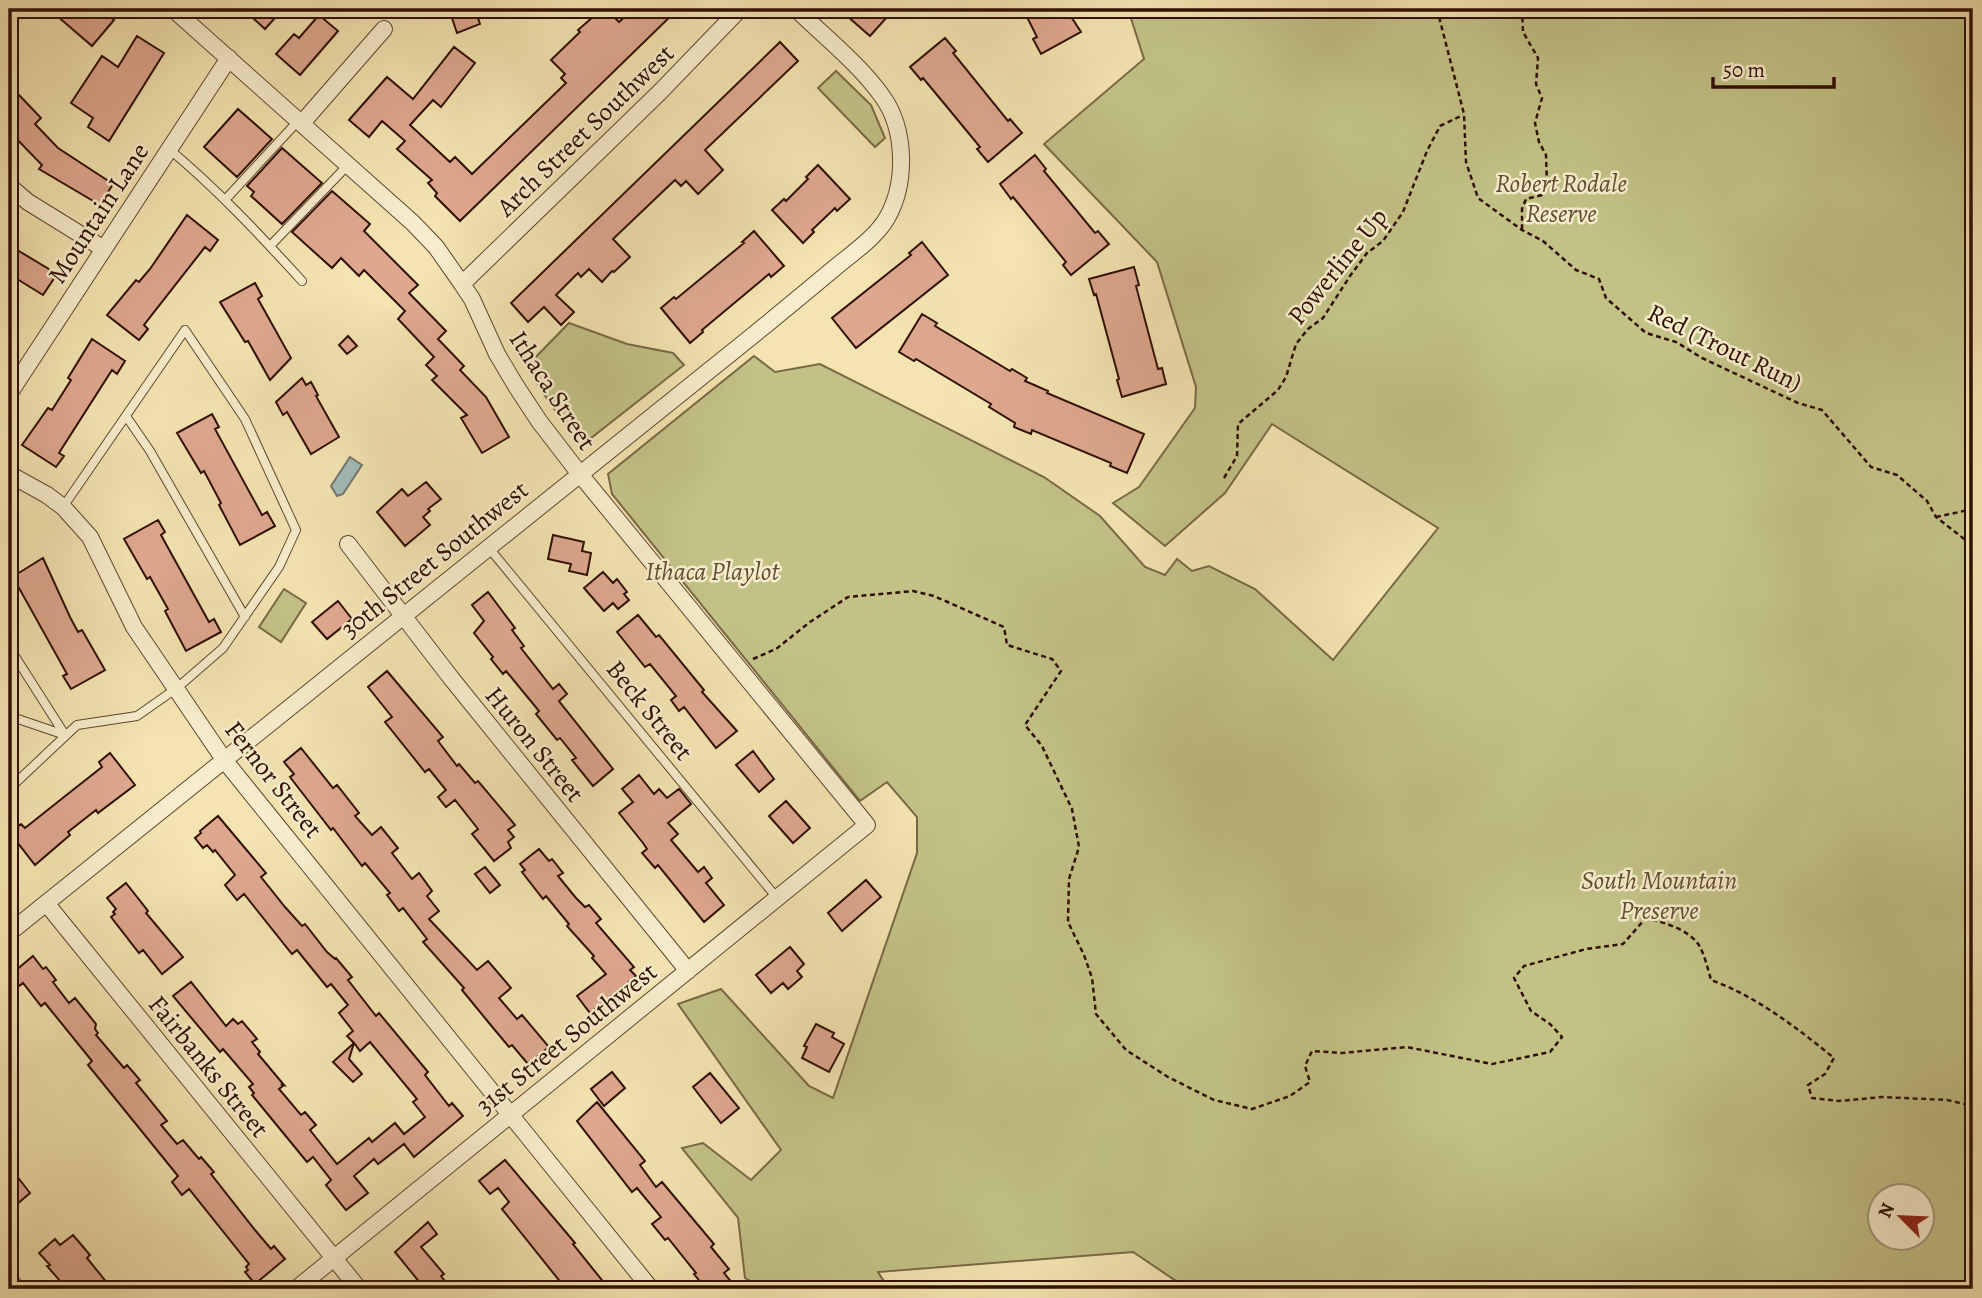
<svg xmlns="http://www.w3.org/2000/svg" width="1982" height="1298" font-family="Alegreya,serif">
<rect width="100%" height="100%" fill="#f3e4b1"/>
<filter id="stains"><feTurbulence type="fractalNoise" baseFrequency=".00286" numOctaves="4"/><feColorMatrix values="0 0 0 0 .2 0 0 0 0 .09 0 0 0 0 .02 0 0 0 .5 -.17"/></filter>
<radialGradient id="worn" r=".72"><stop offset=".6" stop-color="#630" stop-opacity="0"/><stop offset="1" stop-color="#630" stop-opacity=".3"/></radialGradient>
<path fill="#c2c287" stroke="#796846" stroke-width="2" fill-rule="evenodd" d="M1128,9H1973V1289H1188L1133,1252L878,1272L889,1289H764L745,1278L738,1218L682,1148L703,1143L751,1180L781,1150L678,1004L721,989L809,1086L833,1098L917,853V817L887,782L860,801L612,494L608,474L754,356L775,372L820,364L1044,477L1100,516L1145,567L1165,575L1177,559L1192,571L1209,566L1255,589L1333,660L1438,528L1272,424L1225,493L1165,546L1113,503L1139,487L1195,408L1196,387L1157,262L1044,144L1144,59ZM1881,1196H1923V1238H1881Z
M836,71L871,105L885,138L875,147L818,88Z
M569,323L627,344L673,353L684,365L586,442L579,444L541,390L527,366Z
M284,589L306,603L281,642L259,627Z"/>
<path fill="#a2bbb8" stroke="#747670" stroke-width="2" d="M350,457L362,465L343,494L337,496L331,486Z"/>
<path fill="#dea88f" stroke="#300f04" stroke-width="2" d="M49,9H101L114,20L92,46Z
M243,9H283L265,29Z
M449,9H475L480,24L457,33Z
M602,9H606L619,22L633,9H678L460,221L435,196L437,193L428,183L432,180L397,149L405,141L382,121L369,137L349,120L387,77L413,99L454,47L475,63L441,107L433,100L410,125L450,162L455,157L472,174L566,83L561,78L565,74L551,60L580,32L578,30Z
M839,9H877L887,17L870,36Z
M1023,9H1066L1081,32L1041,54L1033,39L1037,37Z
M319,15L338,31L300,75L276,54L294,34L299,38Z
M137,36L164,53L109,141L88,127L93,118L71,103L102,56L118,67Z
M945,38L956,51L953,53L1008,121L1010,119L1022,133L988,162L977,149L980,147L952,113L923,78L921,80L910,67Z
M780,42L798,61L705,150L723,170L698,194L686,181L681,186L675,180L613,239L630,257L614,272L612,271L602,282L589,269L581,277L578,273L556,295L574,312L561,325L544,307L528,322L511,303Z
M19,95L41,118L35,124L58,148L113,184L100,205L39,169L42,165L9,131V105Z
M238,109L272,139L237,177L204,147Z
M282,148L322,183L282,224L251,196L254,192L247,186Z
M1035,155L1046,169L1044,171L1095,233L1098,231L1109,244L1071,275L1063,265L1066,262L1013,197L1011,199L1000,184Z
M818,165L850,199L837,211L835,208L812,230L814,232L803,243L772,210L784,199L786,201L808,179L806,177Z
M332,191L370,224L364,231L418,285L409,293L446,331L438,339L464,366L460,370L486,397L509,437L482,453L461,418L467,415L432,380L437,376L426,365L434,357L398,319L405,311L364,270L359,276L341,258L332,268L292,232Z
M187,215L218,240L210,251L205,247L144,325L148,329L139,340L107,315L136,280L139,282L150,269Z
M754,231L784,266L771,277L769,274L702,330L703,332L690,343L661,308L674,297L676,299L744,243L742,242Z
M922,242L948,275L856,348L832,318L911,255L909,253Z
M9,245L57,274L43,295L9,274Z
M1134,267L1139,285L1136,286L1158,369L1162,368L1166,384L1122,397L1117,380L1119,379L1096,294L1094,295L1089,279Z
M255,283L262,296L258,299L291,358L270,380L248,341L245,342L220,302Z
M922,314L937,323L935,326L1010,371L1012,369L1027,378L1025,381L1048,391L1047,393L1144,434L1127,473L1110,466L1111,463L1032,430L1031,434L1014,427L1015,423L989,407L991,404L916,359L914,361L899,352Z
M348,336L357,346L347,354L339,345Z
M92,339L125,361L117,374L112,370L59,453L64,456L56,467L22,445L48,408L52,410L71,380L68,378Z
M302,378L306,385L311,382L318,395L316,396L339,437L311,454L287,412L283,415L276,402Z
M212,414L219,427L215,429L262,515L267,512L275,526L240,545L219,505L221,503L204,471L201,473L177,433Z
M426,482L441,499L428,509L430,511L423,517L430,525L405,546L377,512L402,489L408,496Z
M158,520L165,532L161,535L209,622L214,619L221,632L186,651L165,611L168,609L150,577L147,579L124,539Z
M553,535L584,542L582,551L591,553L587,575L569,571L571,564L548,559Z
M43,558L70,617L78,632L82,630L105,670L71,689L63,676L67,674L19,588L15,591L9,579Z
M603,572L613,583L617,579L627,592L624,594L629,600L618,609L613,603L604,611L584,588Z
M488,592L515,628L512,630L524,646L521,648L553,689L559,684L567,694L559,701L613,769L593,786L572,760L576,758L560,738L557,740L536,714L539,711L506,671L503,674L491,659L493,657L474,633L484,621L472,605Z
M338,601L352,619L327,639L312,622Z
M638,615L656,637L659,635L704,690L702,692L737,731L716,748L684,707L679,711L671,700L676,696L650,664L645,667L617,632Z
M387,671L443,737L438,741L457,766L459,764L475,783L478,781L515,825L508,830L514,837L508,842L511,848L494,861L472,834L478,829L455,800L446,807L438,797L446,790L429,769L425,772L385,722L392,717L368,687Z
M301,748L333,788L337,785L359,813L355,816L372,835L381,827L398,848L392,853L412,879L419,873L432,891L427,896L439,911L429,919L477,970L488,961L511,988L499,998L517,1019L522,1015L549,1047L528,1064L512,1045L509,1047L489,1023L462,990L464,988L423,942L427,939L403,908L399,911L387,895L390,893L365,863L362,866L333,828L331,830L290,777L294,774L284,762Z
M753,751L774,779L759,792L736,765Z
M110,753L135,785L98,813L96,810L68,832L70,835L35,865L10,833L21,824L25,828L64,797L102,767L99,762Z
M639,775L654,794L659,789L667,798L679,789L691,804L668,823L678,834L671,840L698,872L704,867L712,878L706,883L724,905L704,922L658,865L655,868L642,853L647,849L643,843L619,813L633,802L622,789Z
M786,801L810,828L793,843L769,816Z
M218,816L266,873L261,877L285,907L302,926L305,924L327,952L335,959L336,958L352,977L348,980L376,1016L379,1013L428,1072L425,1075L449,1106L452,1103L463,1116L414,1157L404,1144L378,1164L374,1159L354,1176L368,1193L346,1210L326,1185L331,1180L313,1157L307,1162L252,1095L254,1093L249,1087L253,1084L223,1049L220,1052L173,996L191,982L226,1026L233,1019L238,1024L242,1021L257,1039L252,1042L260,1052L258,1054L284,1085L281,1084L283,1086L279,1089L301,1115L305,1112L316,1125L310,1130L337,1164L369,1138L372,1142L395,1123L404,1134L425,1117L413,1102L417,1099L370,1042L360,1051L354,1043L349,1059L362,1074L353,1082L333,1062L354,1043L347,1036L353,1031L339,1013L348,1005L331,984L327,987L297,950L292,954L244,894L237,900L225,885L235,875L215,850L213,852L207,845L203,848L195,838L201,833L200,831Z
M539,849L549,861L552,859L563,873L558,876L576,898L585,907L589,905L601,919L596,923L634,967L630,970L636,976L590,1013L577,996L606,974L592,958L594,956L567,926L569,924L546,896L543,899L522,872L525,870L520,864Z
M485,867L500,885L490,893L475,874Z
M866,880L881,897L842,931L828,913Z
M126,883L148,911L146,913L183,957L162,974L143,950L139,953L111,917L115,914L113,912L116,909L107,898Z
M790,947L804,964L797,971L802,977L788,989L783,983L771,993L756,975Z
M33,956L43,969L46,967L56,980L53,982L69,1003L75,998L96,1024L95,1029L98,1033L96,1035L124,1068L127,1065L140,1080L136,1083L167,1121L161,1125L177,1144L183,1140L199,1159L201,1157L214,1172L211,1174L255,1230L271,1249L274,1246L285,1259L255,1284L245,1272L248,1270L246,1267L249,1264L189,1189L182,1195L172,1182L178,1176L88,1065L92,1061L45,1003L41,1006L23,983L14,990L9,983V976Z
M816,1024L834,1033L832,1037L844,1044L829,1072L802,1058L807,1047L804,1046Z
M612,1072L625,1088L604,1106L591,1089Z
M710,1073L739,1108L721,1123L693,1087Z
M597,1102L645,1161L640,1165L656,1187L662,1182L714,1244L711,1247L729,1269L724,1273L737,1289H706L694,1274L696,1273L668,1238L665,1240L652,1224L661,1217L637,1188L632,1192L577,1121Z
M505,1160L575,1243L573,1244L609,1289H566L502,1209L509,1202L498,1188L490,1194L479,1181Z
M9,1166L30,1193L9,1211Z
M428,1222L437,1234L421,1247L444,1274L441,1276L451,1289H425L395,1252Z
M73,1235L90,1255L87,1258L112,1289H67L47,1266L50,1265L39,1253L55,1239L60,1245Z"/>
<g fill="none" stroke-linecap="round" stroke-linejoin="round">
<g stroke="#61442f" stroke-width="10">
<path id="lane" d="M116,9L118,11
M169,149C217,189 260,235 302,281
M225,200L299,120
M270,246L348,165
M126,416L150,451L245,617
M489,548L777,898
M9,647L65,735
M9,716L65,735
M9,789L77,725L137,716L177,688L223,648L279,567L296,530L245,419L185,330L63,507"/>
</g>
<g stroke="#61442f" stroke-width="18">
<path id="street" d="M173,9L413,223L436,247L462,284L472,299L497,354L516,386L539,421L579,473L867,825L296,1289
M302,123L384,29
M9,186L28,202L104,249
M462,284L660,92L740,9
M9,394L229,58
M9,474L47,495L63,507L90,537L134,627L225,761L651,1289
M348,544L451,678L688,971
M46,903L359,1289
M9,933L746,341C777,316 807,291 837,266C854,252 876,237 887,218C907,183 906,129 882,96C859,64 825,37 796,9
M9,1279L17,1289"/>
</g>
<path stroke="#300f04" stroke-width="2.5" stroke-dasharray="5 3.5" stroke-linecap="butt" d="M1437,9L1464,114L1466,162L1478,198L1522,230L1543,241L1576,270L1599,279L1606,298L1646,333L1676,342L1702,358L1798,403L1822,410L1871,467L1897,475L1927,501L1936,517L1963,538L1973,549
M1522,9L1523,32L1538,58L1536,84L1542,98L1535,123L1539,142L1546,155L1547,184L1542,195L1526,199L1522,209V230
M1224,478L1237,456L1238,424L1278,390L1286,377L1296,344L1308,329L1323,318L1350,276L1367,253L1383,241L1403,212L1427,151L1440,126L1463,115
M1936,517L1973,509
M753,659L776,649L810,622L848,597L913,591L934,596L1004,627L1007,645L1052,659L1061,671L1025,725L1042,746L1072,809L1079,847L1069,879L1068,922L1084,955L1092,978L1096,1014L1126,1050L1168,1077L1214,1100L1252,1109L1290,1096L1310,1082L1305,1066L1312,1051L1342,1053L1407,1047L1492,1064L1550,1052L1562,1037L1550,1024L1531,1011L1514,978L1524,966L1586,949L1623,944L1645,919C1661,920 1692,931 1700,947C1705,957 1708,969 1711,980C1756,996 1797,1028 1834,1058L1825,1074L1808,1085L1812,1098L1839,1101L1882,1097L1947,1100L1973,1106"/>
<use href="#lane" stroke="#f7edcc" stroke-width="8"/>
<use href="#street" stroke="#f7edcc" stroke-width="16"/>
</g>
<g text-anchor="middle" stroke-width="5" stroke-linejoin="round" paint-order="stroke">
<g font-size="26" fill="#300f04" stroke="#f7edcc">
<text transform="translate(585 130) rotate(-44)" y="9">Arch Street Southwest</text>
<text transform="translate(98 213) rotate(-57)" y="9">Mountain Lane</text>
<text transform="translate(1337 266) rotate(-51)" y="9">Powerline Up</text>
<text transform="translate(1725 347) rotate(26)" y="9">Red (Trout Run)</text>
<text transform="translate(553 390) rotate(57)" y="9">Ithaca Street</text>
<text transform="translate(434 559) rotate(-39)" y="9">30th Street Southwest</text>
<text transform="translate(650 710) rotate(51)" y="9">Beck Street</text>
<text transform="translate(535 744) rotate(51)" y="9">Huron Street</text>
<text transform="translate(274 779) rotate(52)" y="9">Fernor Street</text>
<text transform="translate(566 1038) rotate(-39)" y="9">31st Street Southwest</text>
<text transform="translate(209 1066) rotate(51)" y="9">Fairbanks Street</text>
</g>
<g font-size="26" font-style="italic" fill="#634e32" stroke="#f7edcc">
<text x="1561" y="192">Robert Rodale<tspan x="1561" dy="30">Reserve</tspan></text>
<text x="712" y="580">Ithaca Playlot</text>
<text x="1659" y="889">South Mountain<tspan x="1659" dy="30">Preserve</tspan></text>
</g>
</g>
<rect width="1982" height="1298" fill="none" stroke="#f3e4b1" stroke-width="35"/>
<rect x="10" y="10" width="1961" height="1277" fill="none" stroke="#300f04" stroke-width="3.5"/>
<rect x="18" y="18" width="1947" height="1263" fill="none" stroke="#300f04" stroke-width="2"/>
<g transform="translate(1901 1217) rotate(294)"><circle r="33" fill="#f7edcc" stroke="#a7947c" stroke-width="2"/>
<path d="M0-5L12 26L0 18L-12 26Z" fill="#8f2418"/>
<text y="-10" font-size="19" font-weight="bold" text-anchor="middle" fill="#300f04">N</text>
</g>
<path d="M1713 77v10h121v-10" fill="none" stroke="#300f04" stroke-width="3.5"/>
<text x="1723" y="77" font-size="21" fill="#300f04" stroke="#f7edcc" stroke-width="5" paint-order="stroke">50 m</text>
<rect width="100%" height="100%" filter="url(#stains)"/>
<rect width="100%" height="100%" fill="url(#worn)"/>
</svg>
